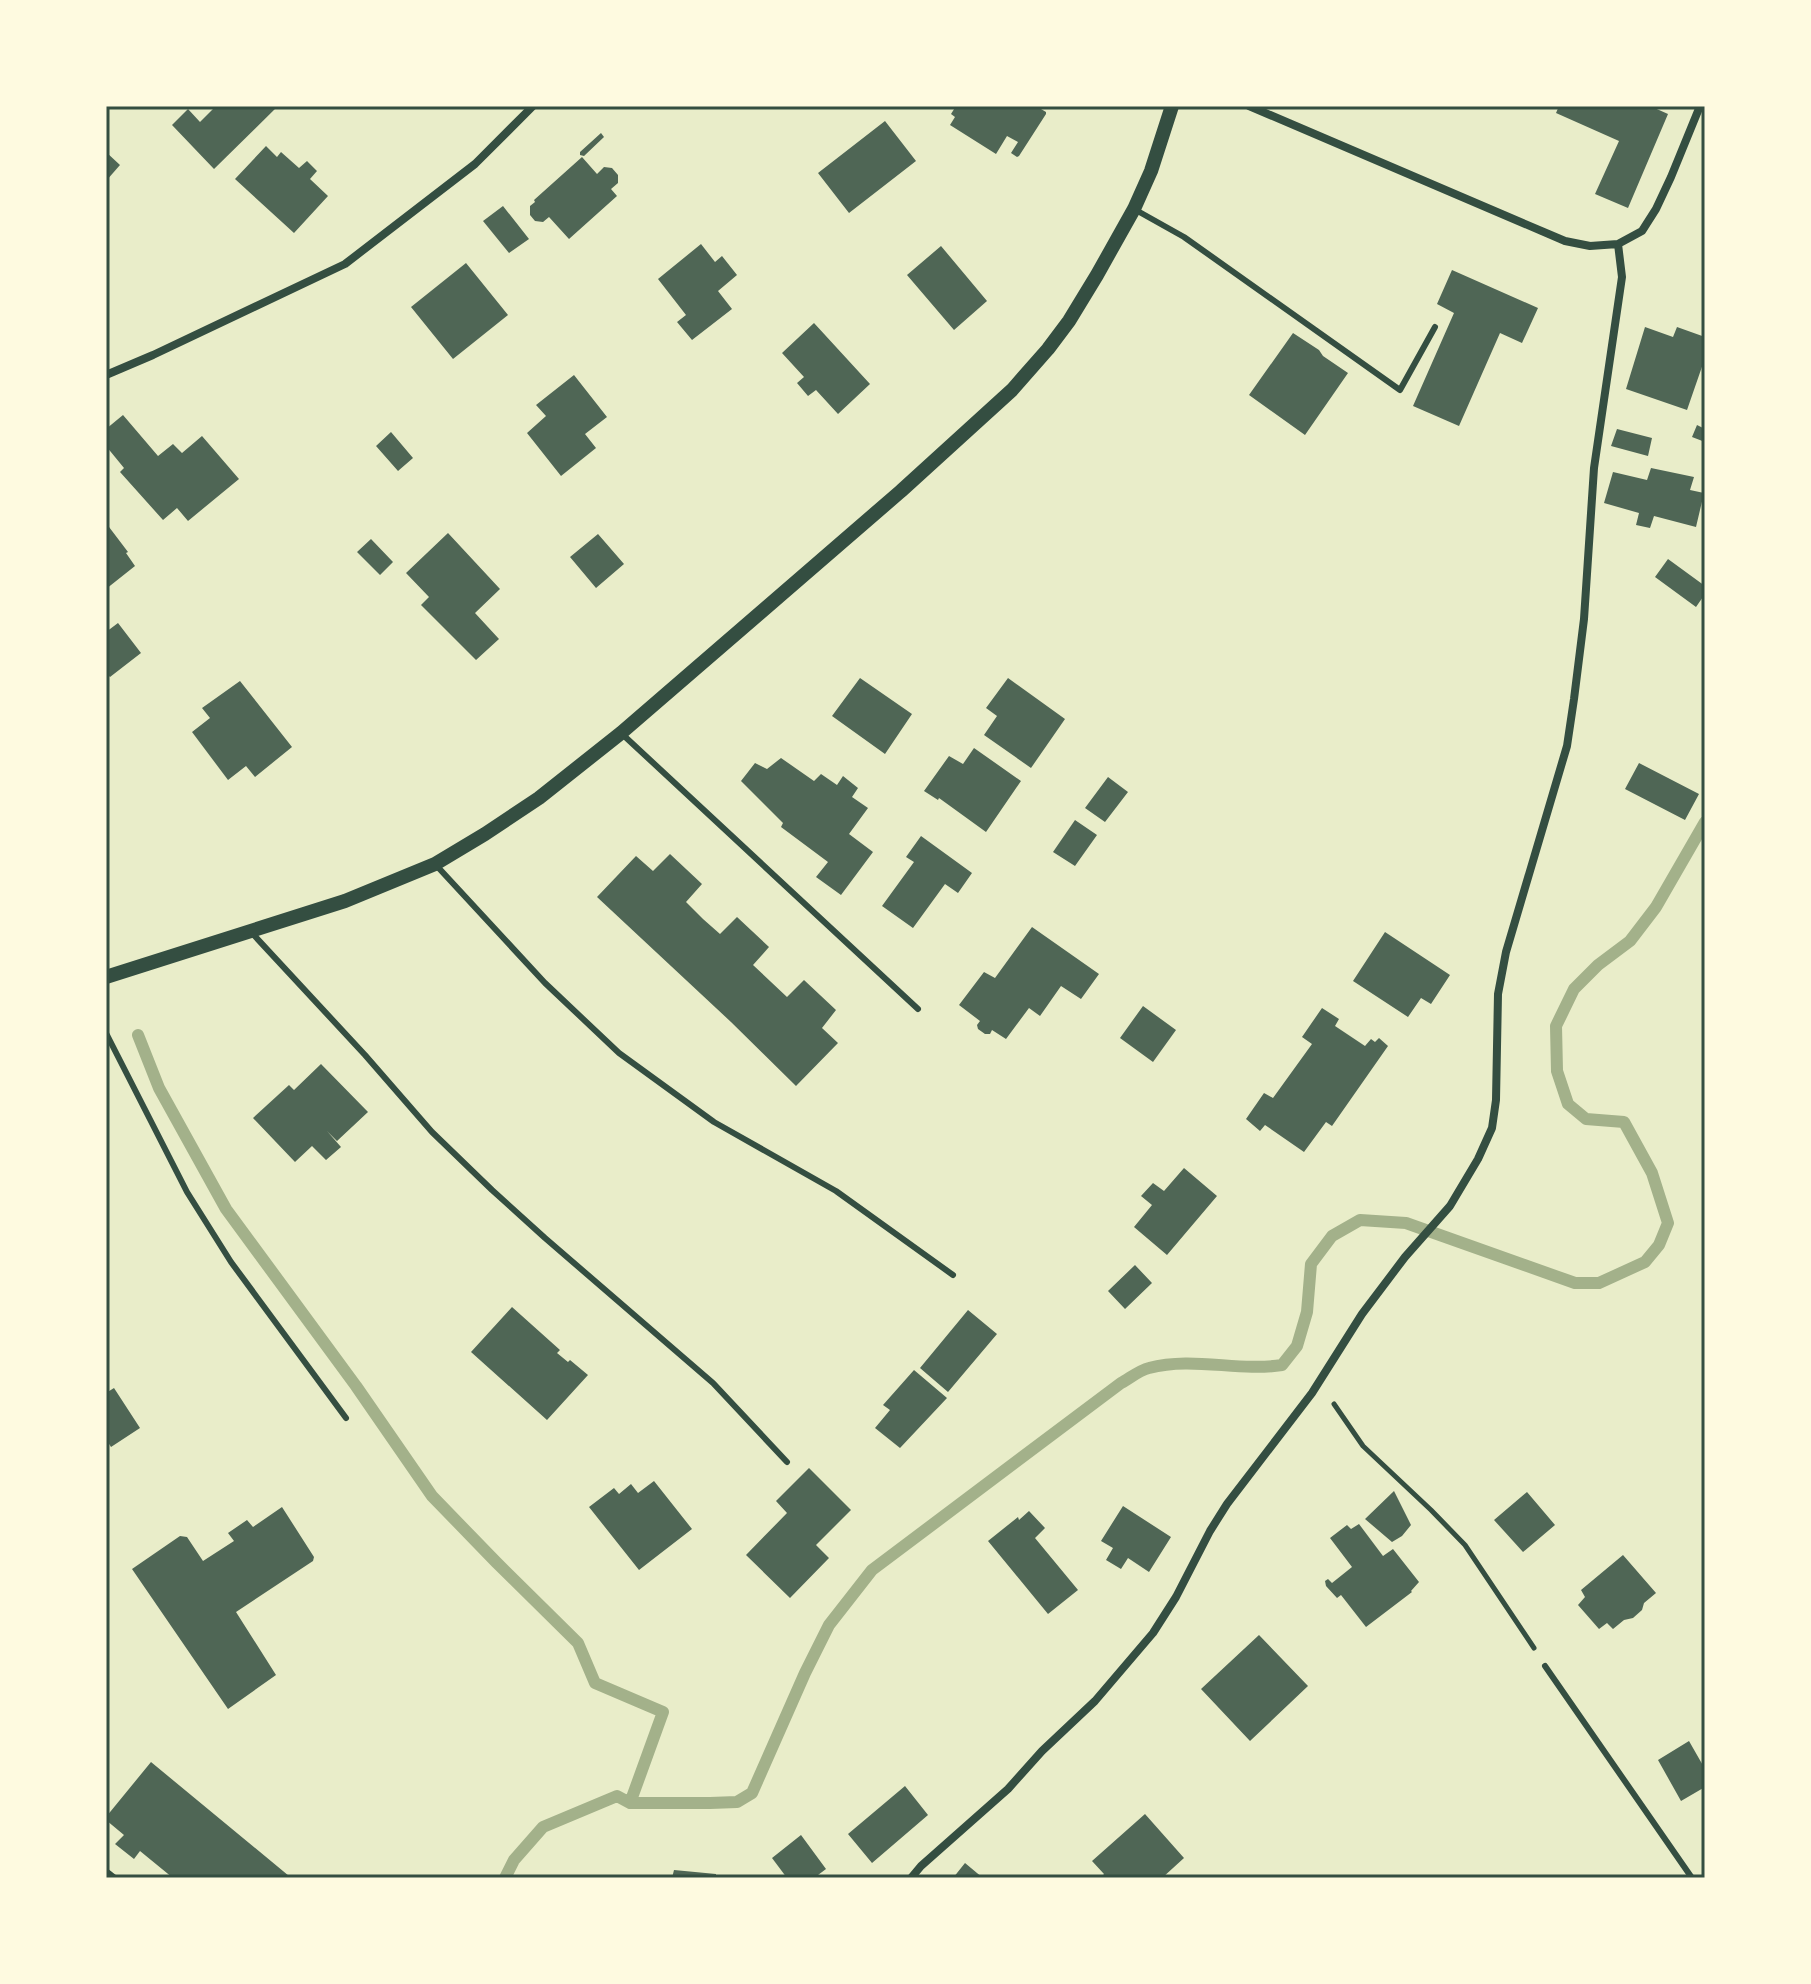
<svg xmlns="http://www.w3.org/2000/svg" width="1811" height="1984" font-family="'Open Sans',sans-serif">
<rect width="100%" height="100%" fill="#e9edc9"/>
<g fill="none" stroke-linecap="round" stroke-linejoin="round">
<path stroke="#a3b18a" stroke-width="12" d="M138,1035L159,1088L226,1209L356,1386L432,1496L496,1562L578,1643L595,1683L663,1712L630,1803
M505,1878L514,1860L543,1827L617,1796L630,1803H710L737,1802L752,1793L805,1673L829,1625L872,1570L1121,1383C1130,1378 1140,1370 1149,1368C1193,1356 1238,1372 1282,1365L1297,1346L1307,1312L1311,1264L1332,1236L1360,1220L1406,1223L1575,1283H1599L1645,1262L1659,1245L1668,1223L1652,1173L1624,1122L1586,1119L1568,1104L1557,1071L1556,1026L1574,989L1598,965L1630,941L1656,907L1705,822"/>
</g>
<path fill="#4f6655" d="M216,106H278L214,169L172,125L188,109L200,122Z
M956,106H1036L1046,112V114L1019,156L1017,157L1011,153L1018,142L1007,136L996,154L950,125L955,117L951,114Z
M1559,106H1650L1668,114L1628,208L1595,194L1619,141L1556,113Z
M885,121L916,161L849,213L818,173Z
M601,133L604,137L584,156L580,155V152Z
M266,146L277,157L281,152L299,168L307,161L317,171L310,179L328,196L294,233L235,179Z
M106,152L120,165L106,181Z
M582,157L597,174L604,167L612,168L618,175V183L611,189L617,196L569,239L549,217L543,222L535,221L530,215V206L535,202L534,200Z
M503,206L529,239L509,253L483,221Z
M701,244L715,262L722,256L737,275L718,291L732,309L692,340L677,322L686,315L658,279Z
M941,246L987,301L954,330L907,275Z
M466,263L508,315L453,359L411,307Z
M1452,270L1538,308L1522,343L1500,333L1459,426L1413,406L1454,313L1437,304Z
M814,323L870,384L838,414L816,390L808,396L797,383L804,377L782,353Z
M1645,327L1673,337L1677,327L1705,337V358L1687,410L1626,389Z
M1293,333L1319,350L1323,356L1348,373L1305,435L1249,395Z
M574,375L607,417L585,434L596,448L561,476L527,433L546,416L536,405Z
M123,415L158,456L173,444L182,453L202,436L239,479L188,521L177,508L163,520L120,472L124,468L106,446V429Z
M1697,425L1705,429V442L1692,437Z
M1617,429L1652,438L1648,456L1611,446Z
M391,432L413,458L398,471L376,446Z
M1651,468L1694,477L1690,490L1704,493L1696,527L1654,516L1650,528L1636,525L1639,513L1604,503L1613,472L1647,480Z
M106,523L128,552L126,553L135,566L106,589Z
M448,533L500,589L475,613L499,639L476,660L421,605L429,597L406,573Z
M598,534L624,564L596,588L570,557Z
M371,539L393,562L380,575L357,552Z
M1668,559L1705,586V594L1696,607L1655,577Z
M118,623L141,653L110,677L106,673V632Z
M860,678L912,714L885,754L832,716Z
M1008,678L1065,719L1031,768L984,735L997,716L986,708Z
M240,681L292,747L255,777L246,766L228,780L192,732L210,718L202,708Z
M974,748L1021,781L986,832L939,798L938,800L924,791L949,756L963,764Z
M781,758L814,781L821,774L837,785L843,776L858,788L852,797L868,808L849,834L873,852L841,895L816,877L828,862L781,827L783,823L741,781L755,763L767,769Z
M1639,763L1699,794L1685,820L1625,789Z
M1108,777L1128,792L1105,822L1085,808Z
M1075,820L1097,835L1075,866L1053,852Z
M921,836L972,873L958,893L945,884L913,928L882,906L914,862L906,857Z
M670,854L702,884L686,902L703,919L720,934L737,917L769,947L753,965L787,997L804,980L836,1010L822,1028L838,1043L796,1086L731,1022L597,897L636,856L653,871Z
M1032,927L1099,974L1081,999L1061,986L1040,1016L1029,1008L1006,1039L992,1030L990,1034H985L978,1029L977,1025L980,1021L959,1005L984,972L995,978Z
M1385,932L1450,975L1431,1004L1421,998L1408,1017L1353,981Z
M1143,1006L1176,1030L1153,1062L1120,1038Z
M1322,1008L1339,1019L1335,1026L1365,1046L1371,1039L1375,1042L1379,1038L1388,1046L1332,1126L1326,1122L1304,1152L1265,1125L1260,1131L1246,1119L1264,1093L1273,1098L1312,1044L1302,1037Z
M321,1064L368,1112L337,1141L327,1131L341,1147L326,1160L312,1146L295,1162L253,1118L289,1085L294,1090Z
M1184,1168L1217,1196L1167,1255L1134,1227L1152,1205L1141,1196L1153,1183L1164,1191Z
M1135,1265L1152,1283L1125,1309L1108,1291Z
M512,1307L560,1350L557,1353L568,1362L570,1360L588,1375L547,1420L471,1352Z
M968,1310L997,1334L948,1392L920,1368Z
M914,1370L947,1398L900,1448L875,1428L890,1410L883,1405Z
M114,1388L140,1428L111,1447L106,1439V1393Z
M809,1468L851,1510L816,1545L829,1558L790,1598L746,1555L787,1513L776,1501Z
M654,1481L692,1529L639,1570L589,1507L614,1488L619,1494L631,1484L638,1493Z
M1394,1491L1411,1525L1402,1536L1392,1542L1365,1519Z
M1527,1492L1555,1525L1523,1552L1494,1520Z
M1123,1506L1171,1537L1149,1572L1128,1558L1121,1569L1106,1560L1113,1548L1101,1541Z
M282,1507L314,1557L313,1561L236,1612L276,1675L228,1709L132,1569L180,1536L187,1537L203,1561L234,1541L228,1533L247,1520L253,1527Z
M1029,1511L1045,1528L1035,1538L1078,1590L1048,1614L988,1541L1018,1517L1019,1520Z
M1359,1524L1383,1556L1393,1549L1419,1582L1411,1591L1412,1592L1366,1627L1341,1595L1337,1598L1326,1586L1325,1581L1328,1579L1332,1583L1352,1567L1330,1538L1347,1525L1351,1529Z
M1623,1555L1656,1593L1644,1603L1642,1610L1633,1618L1624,1620L1613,1629L1607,1623L1599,1629L1578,1605L1585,1597L1581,1590Z
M1259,1635L1308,1686L1250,1741L1201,1689Z
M1689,1741L1705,1769V1787L1681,1801L1658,1760Z
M151,1762L289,1876L288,1878H173L140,1851L134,1859L115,1844L124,1835L106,1820V1817Z
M905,1786L928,1815L872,1863L848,1834Z
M1145,1814L1184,1858L1162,1878H1101L1104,1874L1092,1861Z
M801,1835L826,1869L814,1878H787L772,1858Z
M965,1863L983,1878H953Z
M674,1870L716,1874V1878H672Z"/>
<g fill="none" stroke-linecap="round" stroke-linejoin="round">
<path stroke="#344e41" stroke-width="5" d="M1334,1404L1363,1446L1431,1510L1465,1545L1534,1648"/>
<path stroke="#344e41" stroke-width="6" d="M1134,209L1184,237L1400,390L1435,327
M621,733L918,1009
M435,864L545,983L619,1053L714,1122L836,1191L953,1275
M251,932L365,1055L432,1132L492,1190L545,1238L713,1383L787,1462
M106,1033L187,1192L231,1262L346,1418
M1545,1666L1692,1878
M106,1871L115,1878"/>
<path stroke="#344e41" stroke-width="8" d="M1249,106L1565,241L1590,246L1618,244L1642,231L1656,209L1671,177L1700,106
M106,375L153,355L345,264L475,164L533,106
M911,1878L921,1866L1008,1789L1042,1751L1095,1701L1153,1633L1176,1597L1210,1531L1227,1504L1312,1393L1362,1314L1405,1257L1450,1206L1478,1159L1492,1128L1496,1100L1498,994L1506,952L1567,746L1574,699L1584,619L1594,468L1622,277L1618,244"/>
<path stroke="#344e41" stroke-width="14" d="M106,977L345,901L435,864L485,834L539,798L621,733L901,491L1012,390L1048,349L1069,321L1097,275L1134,209L1151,171L1172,106"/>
</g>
<rect width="1811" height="1984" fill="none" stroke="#fefae0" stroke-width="216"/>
<rect x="108" y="108" width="1595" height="1768" fill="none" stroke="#344e41" stroke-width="3"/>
</svg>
